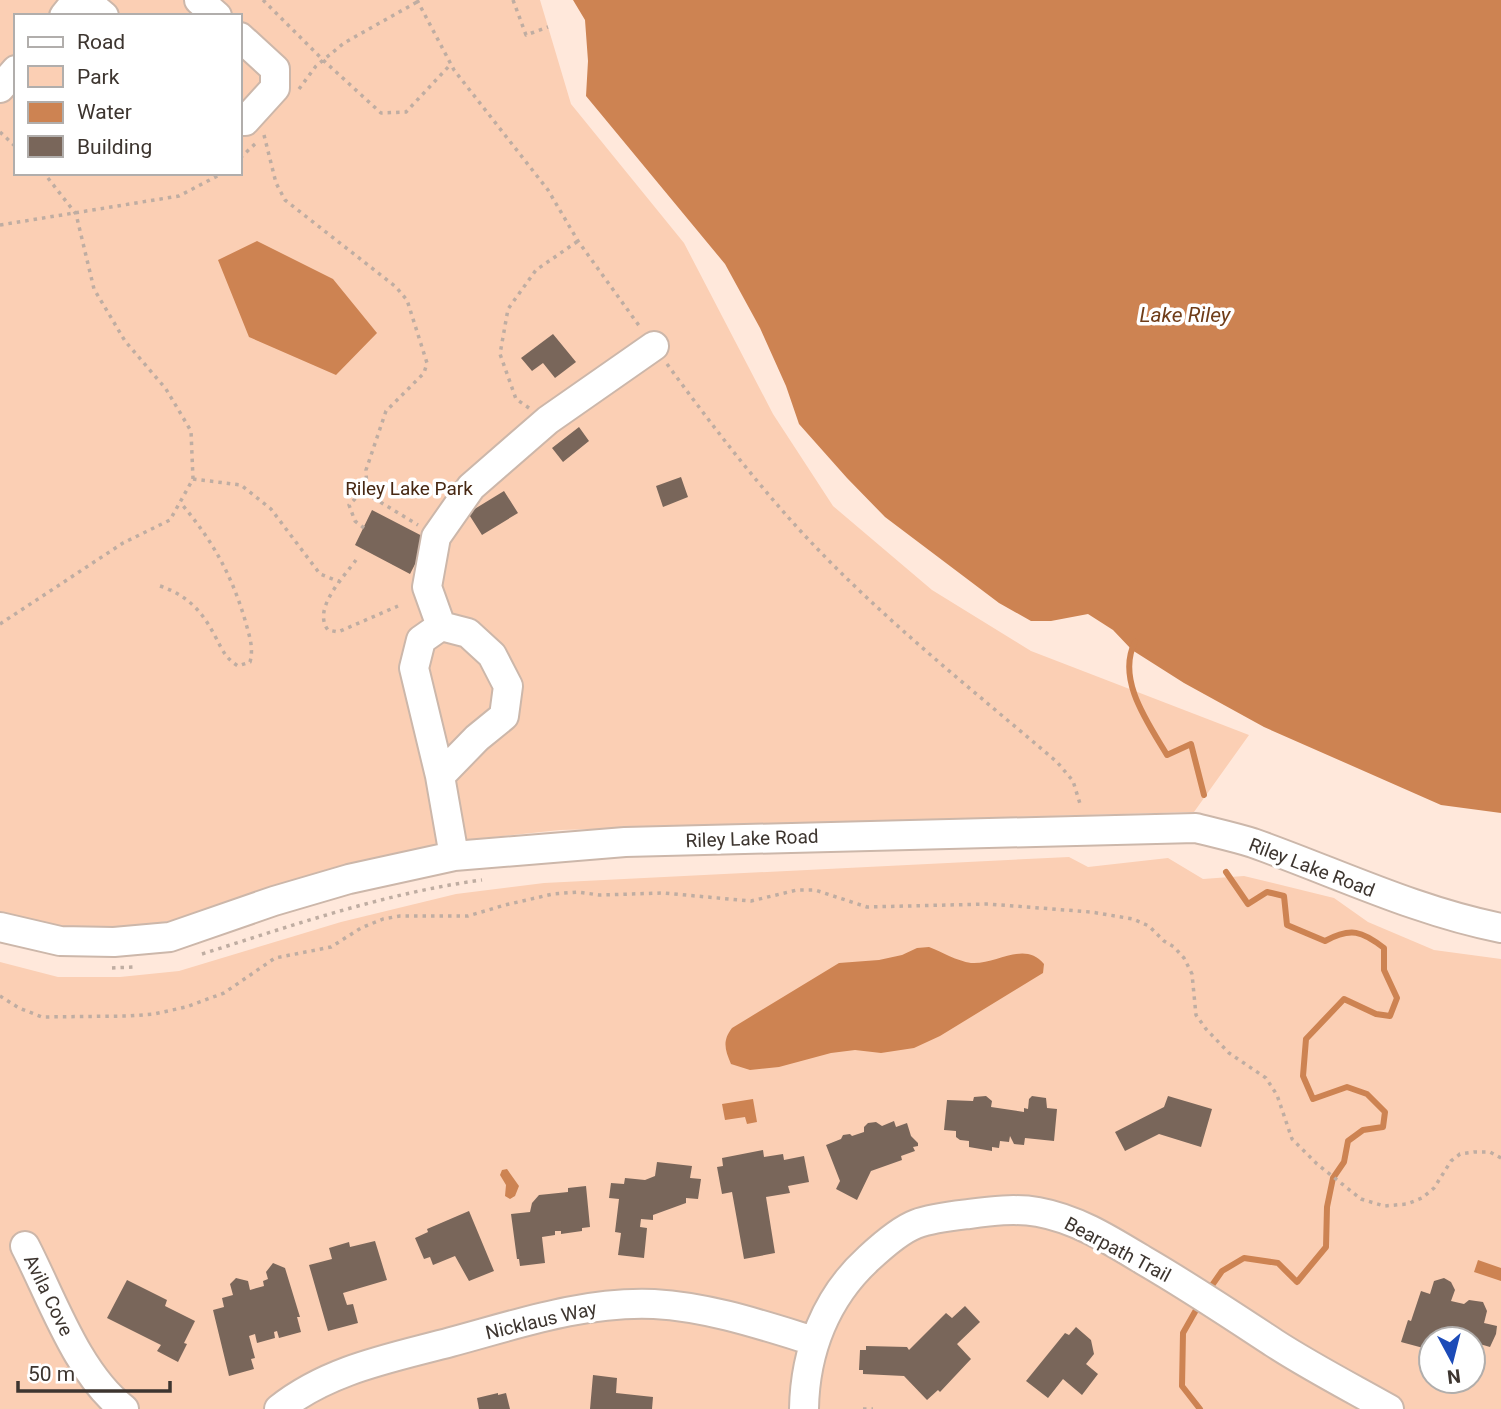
<svg xmlns="http://www.w3.org/2000/svg" width="1501" height="1409" font-family="Roboto,sans-serif">
<rect width="100%" height="100%" fill="#ffe8db"/>
<path fill="#fbcfb4" fill-rule="evenodd" d="M0,0H540L571,104L684,243L773,414L833,506L932,590L1031,651L1249,735L1194,812L560,830L484,838L335,867L175,920L111,930L52,925L0,912ZM16,16H240V173H16Z
M1069,857L1088,867L1168,858L1203,879L1244,876L1334,898L1368,922L1434,950L1501,959V1409H0V962L58,977H120L179,971L341,922L456,894L544,883ZM1431,1339H1473V1381H1431Z"/>
<path fill="#cd8352" d="M573,0H1501V813L1441,805L1264,727L1184,683L1132,650L1113,630L1088,614L1051,621H1031L999,603L885,517L847,478L799,424L786,386L760,328L725,264L586,96L588,61L585,20Z
M257,241L333,279L377,333L336,375L249,337L218,260Z
M929,947C942,952 957,961 971,963C997,965 1024,940 1044,964L1043,973L940,1036L914,1048L881,1053L855,1050L831,1053L779,1067L750,1070L731,1064C725,1050 722,1041 732,1028L839,963L879,960L902,955L917,948Z
M753,1099L757,1122L747,1124L745,1117L725,1120L722,1104Z
M507,1169L519,1186L515,1196L510,1199L505,1196L506,1185L500,1175L502,1170Z
M1478,1260L1501,1268V1281L1474,1272Z"/>
<g fill="none" stroke-linecap="round" stroke-linejoin="round">
<path stroke="#cd8352" stroke-width="6" d="M1135,642C1116,679 1148,723 1167,755L1191,744L1204,795
M1208,1291L1222,1271L1244,1258L1278,1263L1297,1282L1326,1247L1327,1207L1333,1178L1344,1162L1348,1141L1363,1130L1383,1127L1385,1112L1367,1094L1347,1087L1313,1099L1303,1076L1306,1039L1344,999L1376,1014L1390,1016L1397,998L1384,970V948C1362,931 1351,927 1325,941L1287,925L1284,896L1267,892L1248,904L1226,872
M1200,1409L1182,1386L1183,1333L1200,1303"/>
</g>
<path fill="#79665a" d="M553,334L576,362L555,378L543,363L532,371L521,358Z
M579,427L589,441L563,462L552,448Z
M681,477L688,497L663,507L656,486Z
M504,491L518,513L482,535L468,513Z
M372,510L428,539L410,574L355,545Z
M986,1096L992,1101L991,1107L1024,1112V1108L1028,1109L1029,1099L1032,1096L1046,1098L1047,1108L1057,1109L1054,1141L1025,1138L1024,1145L1014,1144L1010,1136L1009,1142L1000,1141L999,1148L992,1147V1151L969,1147V1141L960,1140L956,1137V1131L944,1130L947,1100L973,1101L974,1097Z
M1168,1096L1212,1109L1201,1147L1159,1134L1125,1151L1115,1132L1164,1107Z
M894,1121L896,1127L907,1123L911,1136L918,1143V1146L913,1147L915,1151L901,1156L902,1160L871,1171L857,1200L836,1189L840,1181L826,1145L841,1139L843,1135L850,1134L852,1136L864,1132V1127L868,1123L876,1122L882,1126Z
M763,1150L764,1157L783,1154L784,1160L804,1156L809,1182L788,1186L790,1193L766,1197L775,1253L744,1259L732,1192L722,1194L717,1167L723,1166L722,1158Z
M657,1162L692,1166L690,1178L701,1179L698,1199L686,1198V1203L653,1215V1220L641,1219L640,1227L647,1228L644,1258L618,1255L621,1233L615,1232L619,1199L609,1198L611,1183L624,1184L625,1178L645,1180L655,1176Z
M586,1186L590,1227L582,1228V1231L561,1234V1231H555V1235L542,1237L545,1263L520,1266L519,1259H517L511,1214L530,1212L532,1203L539,1195L568,1192V1188Z
M469,1211L494,1271L469,1281L455,1256L433,1265L430,1257L424,1259L415,1238L428,1232L427,1229Z
M375,1241L387,1280L343,1293L347,1305L353,1304L358,1323L328,1331L309,1265L332,1259L329,1248L349,1242L350,1247Z
M273,1263L285,1268L300,1317H297L301,1332L279,1338L277,1331L274,1332L275,1338L257,1343L255,1334L249,1336L255,1358L251,1359L254,1369L229,1376L213,1310L224,1307L222,1298L233,1295L230,1284L236,1278L248,1281L250,1290L264,1286L263,1281L268,1279L266,1272Z
M1444,1278L1451,1282L1455,1290L1451,1301L1464,1304L1469,1300L1483,1302L1487,1311L1484,1323L1497,1326L1496,1334L1490,1347L1473,1342V1339H1431V1355L1426,1354L1427,1349L1401,1342L1408,1320L1411,1321L1421,1291L1430,1294L1434,1281Z
M127,1280L167,1300L165,1306L195,1321L184,1343L187,1344L178,1362L157,1351L161,1345L107,1318Z
M965,1306L980,1322L957,1344L971,1359L940,1392L938,1390L927,1400L904,1376L863,1374V1370H859L860,1350H866V1346L907,1347L909,1350L946,1313L952,1318Z
M1076,1327L1091,1340L1094,1354L1086,1364L1098,1374L1082,1395L1063,1379L1048,1398L1026,1381L1065,1333L1069,1335Z
M593,1375L617,1378L616,1393L653,1397L652,1409H590Z
M498,1393V1395L506,1393L510,1409H479L477,1398Z"/>
<g fill="none" stroke-linecap="round" stroke-linejoin="round">
<g stroke="#ccb7aa" stroke-width="32">
<path id="minor" d="M85,0L104,16
M199,0L217,16
M64,16L77,0
M240,37L275,69V88L245,121H240
M0,88L16,70
M441,626L427,587L436,537L471,487L548,420L654,346
M440,776L414,668L421,640L441,626L468,633L492,655L508,686L504,716L477,738L440,776L454,856
M0,927L60,941L114,942L170,937L274,901L349,879L454,856L625,842L1196,828C1215,833 1234,837 1253,843C1335,872 1415,911 1501,928
M25,1246C52,1298 77,1373 124,1409
M279,1409C329,1369 392,1358 451,1342C518,1324 584,1301 654,1304C709,1307 762,1325 814,1341
M804,1409C805,1351 826,1297 869,1258C882,1246 900,1230 916,1224C932,1218 952,1216 969,1214C991,1211 1015,1208 1038,1212C1077,1219 1110,1240 1143,1260C1188,1286 1230,1314 1274,1343C1311,1367 1350,1387 1389,1409"/>
</g>
<path stroke="#bfada2" stroke-width="3.5" stroke-dasharray="3.5 5" stroke-linecap="butt" d="M263,0L323,60L381,113L406,112L451,64
M417,0L454,70L548,190L578,241L640,327
M513,0L526,35L548,27
M299,89L316,66L344,43L417,2
M0,132L16,147
M264,135L276,183L285,200L396,287L407,300L427,363L424,373L386,411L366,470L367,494L418,525
M240,158L255,144
M0,225L179,196L223,173
M667,364C708,420 750,475 796,526C875,613 968,686 1057,762L1073,781L1081,807
M529,408L516,399L500,354L508,309L536,270L578,241
M193,479L241,485L271,509L320,574L340,582
M364,528L355,521L349,505L357,497L367,494
M356,560C343,578 312,609 328,630L338,632L398,606
M160,586C187,595 202,611 215,636C222,649 225,658 238,666L250,662C254,647 249,635 245,620C231,573 212,540 180,502
M0,624L123,543L170,520L193,479L191,431L166,389L125,341L94,289L76,214L44,173
M202,954C294,925 385,893 482,880
M112,968L133,967
M0,996L19,1008L42,1017L129,1016L154,1014L186,1007L224,993L275,958L331,947L361,928L383,919L400,916H468L505,905L553,894L578,892L599,895L663,893L751,901L797,890H815L867,907L988,904L1091,912L1133,919L1149,926L1164,941L1174,947L1184,958L1192,974L1196,1015L1206,1029L1229,1053L1266,1078L1277,1095L1292,1139L1317,1164L1361,1199L1384,1206L1407,1204L1422,1198L1434,1188L1451,1161L1460,1154L1474,1152H1490L1501,1158
M863,1409H873"/>
<use href="#minor" stroke="#fff" stroke-width="28"/>
</g>
<g text-anchor="middle" stroke-width="7" stroke-linejoin="round" paint-order="stroke">
<g font-size="19" fill="#472813" stroke="#fff">
<text x="409" y="495">Riley Lake Park</text>
</g>
<g font-size="19" fill="#3d352f" stroke="#fff">
<text transform="translate(752 838) rotate(-2)" y="7">Riley Lake Road</text>
<text transform="translate(1312 867) rotate(21)" y="7">Riley Lake Road</text>
<text transform="translate(1118 1249) rotate(28)" y="7">Bearpath Trail</text>
<text transform="translate(49 1295) rotate(64)" y="7">Avila Cove</text>
<text transform="translate(541 1320) rotate(-13)" y="7">Nicklaus Way</text>
</g>
<g font-size="21" font-style="italic" fill="#6f3d19" stroke="#fff">
<text x="1185" y="322">Lake Riley</text>
</g>
</g>
<rect x="14" y="14" width="228" height="161" fill="#ffffff" stroke="#b1aeac" stroke-width="2"/>
<rect x="28" y="37" width="35" height="10" fill="#ffffff" stroke="#b1aeac" stroke-width="2"/>
<text x="77" y="49" font-size="21" fill="#3d352f">Road</text>
<rect x="28" y="66" width="35" height="21" fill="#fbcfb4" stroke="#b1aeac" stroke-width="2"/>
<text x="77" y="84" font-size="21" fill="#3d352f">Park</text>
<rect x="28" y="102" width="35" height="21" fill="#cd8352" stroke="#b1aeac" stroke-width="2"/>
<text x="77" y="119" font-size="21" fill="#3d352f">Water</text>
<rect x="28" y="136" width="35" height="21" fill="#79665a" stroke="#b1aeac" stroke-width="2"/>
<text x="77" y="154" font-size="21" fill="#3d352f">Building</text>
<g transform="translate(1452 1360) rotate(173)"><circle r="33" fill="#ffffff" stroke="#b1aeac" stroke-width="2"/>
<path d="M0-5L12 26L0 18L-12 26Z" fill="#1c4bb8"/>
<text y="-10" font-size="19" font-weight="bold" text-anchor="middle" fill="#3d352f">N</text>
</g>
<path d="M18 1381v10h152v-10" fill="none" stroke="#3d352f" stroke-width="3.5"/>
<text x="28" y="1381" font-size="21" fill="#3d352f" stroke="#ffffff" stroke-width="5" paint-order="stroke">50 m</text>
</svg>
